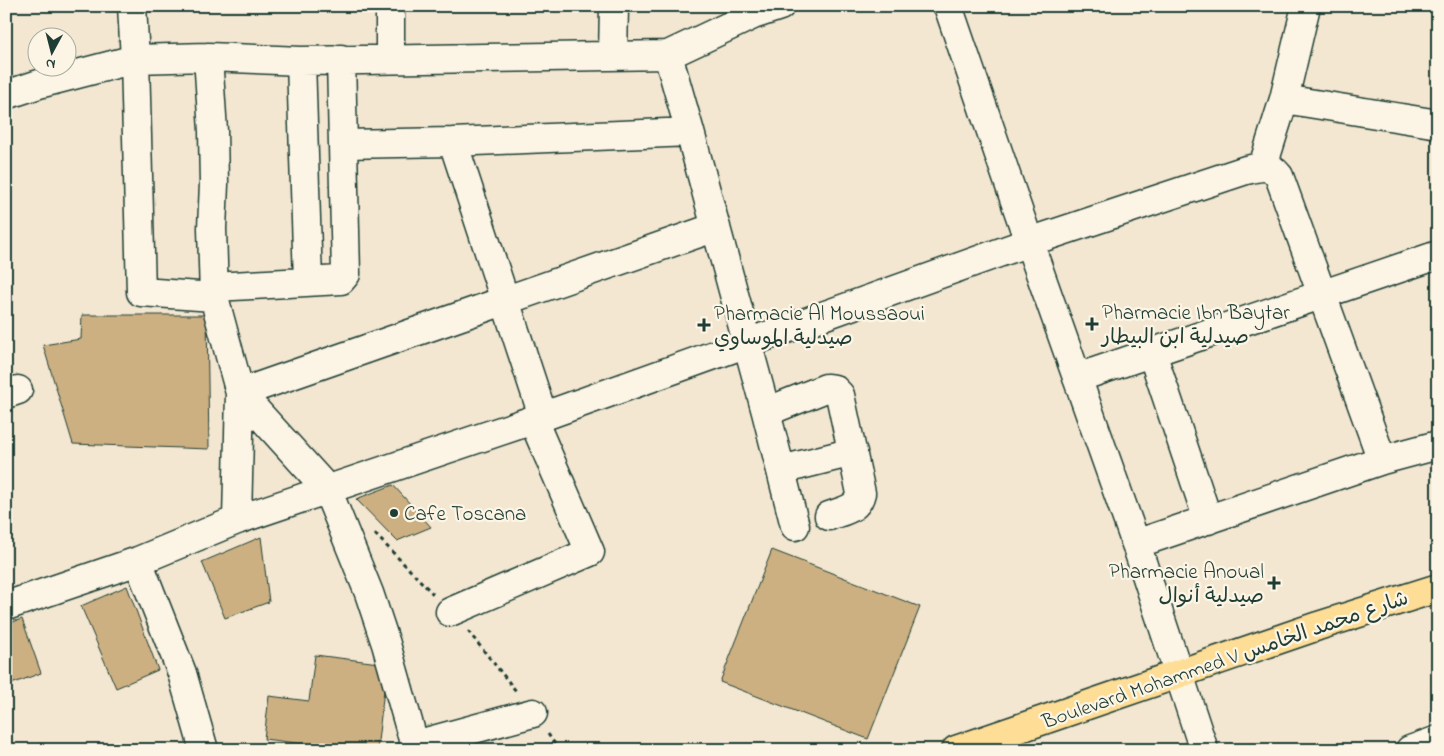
<svg xmlns="http://www.w3.org/2000/svg" width="1444" height="756" font-family="'Indie Flower','Playpen Sans Arabic',sans-serif">
<rect width="100%" height="100%" fill="#f3e7d1"/>
<filter id="ink" filterUnits="userSpaceOnUse"><feTurbulence type="fractalNoise" baseFrequency=".02" numOctaves="2"/><feDisplacementMap in="SourceGraphic" scale="10" xChannelSelector="R" yChannelSelector="G"/><feConvolveMatrix kernelMatrix="1 2 1 2 8 2 1 2 1" color-interpolation-filters="sRGB"/></filter>
<g filter="url(#ink)">
<path fill="#cdb082" stroke="#1f3d34" d="M82,315H207L209,449L73,444L43,345L81,339Z
M393,485L431,527L397,541L356,499Z
M261,537L269,602L225,618L202,562Z
M772,550L920,607L868,739L720,682Z
M127,586L158,670L116,688L81,606Z
M22,619L41,673L6,686V624Z
M315,655L387,664L377,750H352L264,739L269,696L309,701Z"/>
<g fill="none" stroke-linecap="round" stroke-linejoin="round">
<g stroke="#1f3d34" stroke-width="31">
<path id="minor" d="M132,6L135,59L141,292L214,297L240,393L237,520
M390,6V59
M948,6L1029,242L1136,544L1204,750
M1306,6L1284,99L1438,124
M668,55L690,132L766,412L826,388L834,389L840,395L861,493C857,510 844,510 829,516
M613,56L614,6
M208,57L213,131L214,184L212,228L214,297
M301,61L308,282
M6,95L39,84L135,59L208,57L301,61L668,55L753,15L780,6
M453,142L543,416
M343,144L453,142L690,132
M1263,166L1284,99
M214,287L341,280L346,274L341,59
M1152,353L1208,520
M1077,378L1438,255
M240,393L716,227
M240,393L327,489L369,593L386,644L416,750
M6,394L18,390
M766,412L795,526
M781,470L853,452
M1136,544L1382,460L1438,445
M138,561L182,673L204,750
M6,606L138,561L237,520L533,420L1029,242L1246,170C1261,167 1269,163 1279,176L1382,460
M450,612L590,552L533,420
M415,745L533,713
M1410,750L1438,740"/>
</g>
<g stroke="#1f3d34" stroke-width="31">
<path id="major" d="M956,750L1318,626L1438,588"/>
</g>
<path stroke="#1f3d34" stroke-width="3" stroke-dasharray="4 4" stroke-linecap="butt" d="M375,534L433,594
M468,631L516,691
M548,734L559,750"/>
<use href="#minor" stroke="#fcf5e5" stroke-width="28"/>
<use href="#major" stroke="#fedd96" stroke-width="28"/>
</g>
</g>
<g fill="#1f3d34" stroke="#fcf5e5" stroke-width="2">
<path d="M1089.5 316.5h5v5h5v5h-5v5h-5v-5h-5v-5h5z"/>
<path d="M701.5 317.5h5v5h5v5h-5v5h-5v-5h-5v-5h5z"/>
<circle cx="394" cy="513" r="5"/>
<path d="M1271.5 575.5h5v5h5v5h-5v5h-5v-5h-5v-5h5z"/>
</g>
<g text-anchor="middle" stroke-width="4.5" stroke-linejoin="round" paint-order="stroke">
<g font-size="21" fill="#1f3d34" stroke="#fcf5e5" text-anchor="start">
<text x="1102" y="319">Pharmacie Ibn Baytar<tspan x="1102" dy="24">صيدلية ابن البيطار</tspan></text>
<text x="714" y="320">Pharmacie Al Moussaoui<tspan x="714" dy="24">صيدلية الموساوي</tspan></text>
<text x="404" y="520">Cafe Toscana</text>
<text x="1264" y="578" text-anchor="end">Pharmacie Anoual<tspan x="1264" dy="24">صيدلية أنوال</tspan></text>
</g>
<g font-size="21" fill="#1f3d34" stroke="#fcf5e5">
<text transform="translate(1225 659) rotate(-19)" y="7">Boulevard Mohammed V شارع محمد الخامس</text>
</g>
</g>
<rect width="1444" height="756" fill="none" stroke="#fcf5e5" stroke-width="25"/>
<rect x="12" y="12" width="1419" height="731" fill="none" stroke="#1f3d34" stroke-width="2" filter="url(#ink)"/>
<g transform="translate(52 52) rotate(187)"><circle r="24" fill="#fcf5e5" stroke="#a4ab9e"/>
<path d="M0-4L9 19L0 12L-9 19Z" fill="#1f3d34"/>
<text y="-8" font-size="14" font-weight="bold" text-anchor="middle" fill="#1f3d34">N</text>
</g>
</svg>
